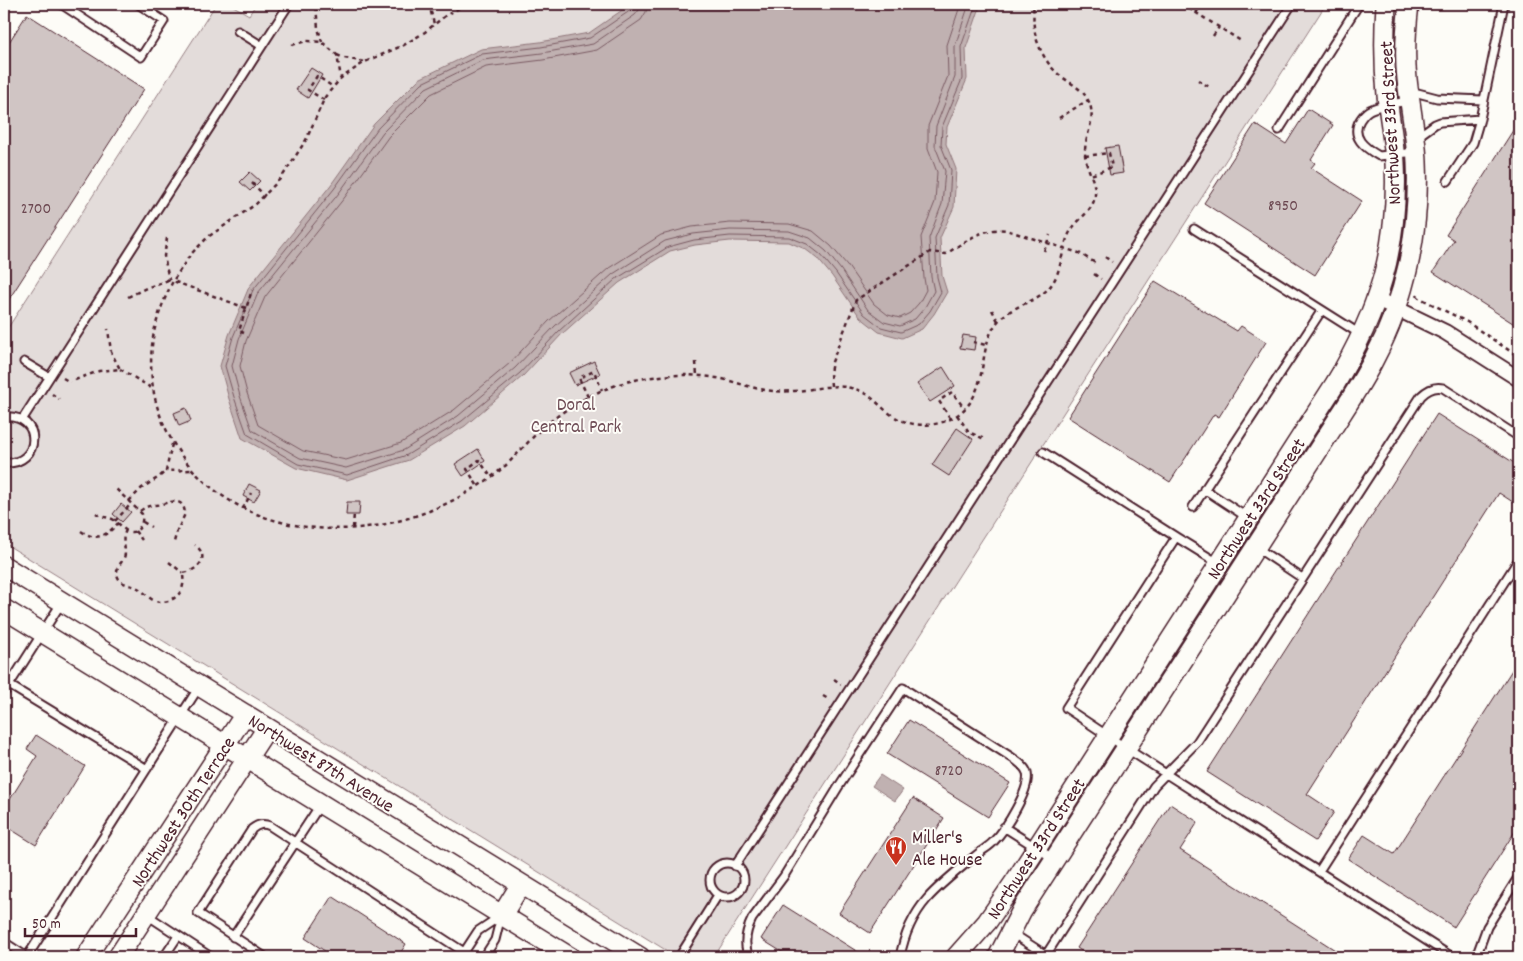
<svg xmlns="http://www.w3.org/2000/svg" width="1523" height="961" font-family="Dekko,sans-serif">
<rect width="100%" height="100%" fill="#fdfcf7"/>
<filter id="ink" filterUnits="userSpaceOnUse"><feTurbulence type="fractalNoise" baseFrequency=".02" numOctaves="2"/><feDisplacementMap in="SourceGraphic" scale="10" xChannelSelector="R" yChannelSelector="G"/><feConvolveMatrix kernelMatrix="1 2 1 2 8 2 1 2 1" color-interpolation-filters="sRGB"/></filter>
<g filter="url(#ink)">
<path fill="#e3dcda" stroke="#967e82" d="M216,4H230L249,15L256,4H1326L714,957H677L4,543V334Z"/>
<path fill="#c0b1b1" stroke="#91777b" d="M631,4H978L979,10L966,48L967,79L947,127L946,144L956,169L954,207L940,238L942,276L947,292L934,314L922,329L902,338L879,332L860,317L832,276L817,258L805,249L789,242L730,241L695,245L670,251L619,283L562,334L523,376L465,426L409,460L347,480L296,468L242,438L229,399L220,366L229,335L249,287L330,186L374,124L419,79L481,49L540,42L589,33Z
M880,775L903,790L895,801L872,786Z"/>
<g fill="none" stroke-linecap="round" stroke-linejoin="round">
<path stroke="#795961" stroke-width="1" d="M634,4L631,10L590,38L541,47L482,54L422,83L378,128L334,189L253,290L233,337L225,366L234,397L247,434L298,464L347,475L407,455L462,421L520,373L559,331L616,279L668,247L694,240L730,236L789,237L807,244L821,255L836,273L864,314L881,327L901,332L919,324L930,311L941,292L937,277L935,238L949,205L951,170L941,145L942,127L962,79L961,47L974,10L973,4
M640,4L639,10L635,15L593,44L542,53L483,60L426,88L383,132L339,193L258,293L239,339L232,366L240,396L252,430L300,458L346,468L404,450L458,416L515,368L555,326L613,274L665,241L693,234L730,230L789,231L810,238L826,251L841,270L868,310L884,322L900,326L915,319L925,307L934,291L931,277L929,238L942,204L945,171L935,146L936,126L955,77V46L967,10V4
M647,4L646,12L641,20L597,50L543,60L486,67L431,94L389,136L345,197L265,297L246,341L240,366L247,393L258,425L303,451L346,460L401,443L454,410L510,363L549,321L609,268L661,235L692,227L730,223L789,224L813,231L831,246L847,265L874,304L888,315L900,318L910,313L919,303L926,290L924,278L921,237L935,202L937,172L928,148V126L948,76L947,45L959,9V4"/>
</g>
<path fill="#d0c5c4" stroke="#4a1f2b" d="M27,14L144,89L4,307V50Z
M311,68L322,75L308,98L296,90Z
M1308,109L1333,125L1311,160L1315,163L1311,168L1362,201L1315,275L1204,203L1255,124L1286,144Z
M1519,121V327L1433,272L1454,240L1446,235Z
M1118,146L1123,173L1110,175L1105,148Z
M250,172L260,181L250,191L240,182Z
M1155,281L1237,331L1241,326L1266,342L1219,417L1214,414L1170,482L1068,417Z
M963,335L976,337L974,350L960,348Z
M594,361L600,374L575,385L569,373Z
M943,367L955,386L930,402L917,384Z
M186,408L191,421L179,426L174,413Z
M1437,414L1519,466V506L1499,493L1307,794L1334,812L1315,841L1207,772Z
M957,428L973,439L949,476L932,465Z
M478,449L485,461L463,476L455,464Z
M249,484L261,490L254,502L243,496Z
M347,502H360L359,515H346Z
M121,504L131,512L122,522L113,514Z
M1519,659V825L1454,927L1348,859L1364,835L1394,854Z
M909,720L1010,783L988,817L887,754Z
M36,735L85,766L36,845L4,825V809L37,756L27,749Z
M913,798L944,818L870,933L839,913Z
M1170,804L1198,822L1180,850L1346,957H1090L1077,948Z
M332,896L406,944L398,957H334L305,938Z
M783,905L866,957H790L761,939Z"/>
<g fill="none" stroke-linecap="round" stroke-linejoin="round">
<g stroke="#4a1f2b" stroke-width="11">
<path id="lane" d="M61,4L141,57L164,21L138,4
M238,31L262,46
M1410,91L1437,98L1483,100
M1409,101C1398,103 1377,105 1368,111C1365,113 1362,117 1360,120C1350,137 1365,148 1379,156L1416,152
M1279,130L1359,4
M1417,137L1435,124L1440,122L1480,119
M1448,181L1473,143L1480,119L1504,4
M1194,229L1360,334
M24,362L49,377
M4,417C43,413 42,466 4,463
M22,420L289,4
M1043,452L1176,537
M1204,489L1248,518
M1193,507L1322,310
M1257,548L1302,578
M1218,563L1176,537L1066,708L1135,754L1452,957
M9,685L147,769
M4,693L62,602
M1004,827L1054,859
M710 880a17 17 0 1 1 34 0a17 17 0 1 1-34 0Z
M735,866L1292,4
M1319,871L1519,559
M147,915L211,957
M1012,933L1049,957
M233,937L320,805
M4,942L27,957L199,687
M1046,955L1154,786L1197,742L1421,396C1427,390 1435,386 1443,388L1519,437
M164,957L178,936
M265,957L198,913L252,829C258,824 263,823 270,826L464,952
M461,957L478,931L499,917
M484,957L495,940L501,916
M679,957L718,895
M749,957C743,944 746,931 752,919L784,876L839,786L903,688L1011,757C1017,761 1025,766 1027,773C1031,789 1005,830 994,841C990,846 984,849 979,853C963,866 941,883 927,899C913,915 904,936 900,957
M1476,957L1487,927L1519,876"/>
</g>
<g stroke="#4a1f2b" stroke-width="18">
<path id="street" d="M1377,299L1445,332L1519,379"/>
</g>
<g stroke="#4a1f2b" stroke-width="22">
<path id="secondary" d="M4,566L640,957
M4,609L570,957
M502,915L521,884
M86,957L245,714
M118,957L267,728
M956,957L987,922L1016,880L1335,384C1378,313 1399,247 1395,163C1394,140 1389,118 1387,95C1384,64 1384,35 1386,4
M998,957L1022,910L1333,427C1347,405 1362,383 1374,359C1406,299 1420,230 1417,162C1416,134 1410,107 1407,79C1404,54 1406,29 1409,4"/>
</g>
<path stroke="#4a1f2b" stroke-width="2.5" stroke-dasharray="4 4" stroke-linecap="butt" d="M434,4L431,12L434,24
M1182,4L1241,41
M316,7L318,28L322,42
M1196,13L1202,4
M1213,36L1219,27
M292,45L306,41L322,42L337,55L341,78
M337,55L344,58L365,62
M1198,80L1211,88
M324,100L308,90L317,76L333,87
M1059,118L1088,100
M1085,156L1109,153L1112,167L1091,175
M252,183L265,196
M167,238L164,256L169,280L173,281C165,297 158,314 154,332C148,364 151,399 166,429C205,512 295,540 381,525C426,516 470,496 505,466C516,456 526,444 537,433C564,408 595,390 630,381C660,374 692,373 722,379C740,383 756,390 774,391C785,392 795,391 805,390C820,388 835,384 851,388C872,392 878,407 895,417C915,429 942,427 960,413C992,388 974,344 1002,317C1016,305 1035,302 1048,289C1063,273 1060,251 1070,232C1077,219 1094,211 1095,195C1096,179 1084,167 1085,150C1086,132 1098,117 1087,98C1080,87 1068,82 1058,74C1045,62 1036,44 1034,27C1033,19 1034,11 1033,4
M1044,251L1050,235
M1105,257L1112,262
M1094,274L1101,279
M1417,295L1418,297L1467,322L1519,357
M128,297L146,288L168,280
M246,308L173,281L190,255L208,237L256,204L282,177L306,140L325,97L341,78L365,62L404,45L425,32L445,16L466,4
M992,310L998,321
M244,333L239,331L252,290
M973,342L986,345
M696,362L697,376
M120,369L153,389
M63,378L70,382
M75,380L99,371L120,369L111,352L108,329
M831,386L830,373L832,362L856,300L930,252L946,254C965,242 982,227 1006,230L1079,253L1097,264
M52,394L59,399
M588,397L579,378L594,371L602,390
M957,415L969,432L984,439
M950,418L939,401L952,392L965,409
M172,444L166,471L192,470
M477,485L467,469L479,460L491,477
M129,501L142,488L159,477L166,471
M243,509L251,493
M140,511C149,504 152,506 162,504C173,501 184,498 185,514L177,531L174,542
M96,513C103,518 110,517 114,520C119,523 122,528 127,531C138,536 144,523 142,514L115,488
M115,521L131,504
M143,522L151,527
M353,528L354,513
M126,530C121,541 125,542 125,553C125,561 116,565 117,574C119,585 130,584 138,588C144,591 147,597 153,600C165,606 181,598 183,585C184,581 183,577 183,573C198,571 211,557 195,545
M81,531C97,542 106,536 118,523
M135,531L142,540
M169,562L183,573
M834,679L841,684
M823,696L830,700"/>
<use href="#lane" stroke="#fdfcf7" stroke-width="7"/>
<use href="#street" stroke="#fdfcf7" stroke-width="14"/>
<use href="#secondary" stroke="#fdfcf7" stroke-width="19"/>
</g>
</g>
<defs>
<g id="restaurant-pin" transform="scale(1.125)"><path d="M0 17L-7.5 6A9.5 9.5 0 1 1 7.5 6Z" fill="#c8321e" stroke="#fdfcf7"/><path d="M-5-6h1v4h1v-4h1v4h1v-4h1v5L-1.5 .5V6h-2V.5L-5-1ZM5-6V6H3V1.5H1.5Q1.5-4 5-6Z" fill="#fff"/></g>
</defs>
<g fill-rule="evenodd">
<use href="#restaurant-pin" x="896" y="847"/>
</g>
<g text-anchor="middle" stroke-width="4" stroke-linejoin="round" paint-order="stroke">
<g font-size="16" fill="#6c4851">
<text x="1283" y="210">8950</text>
<text x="36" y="213">2700</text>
<text x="949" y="775">8720</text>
</g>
<g font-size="19" fill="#4a1f2b" stroke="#fdfcf7">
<text transform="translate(1389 123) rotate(-93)" y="7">Northwest 33rd Street</text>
<text transform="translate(1255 508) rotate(-57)" y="7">Northwest 33rd Street</text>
<text transform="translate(322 762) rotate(32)" y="7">Northwest 87th Avenue</text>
<text transform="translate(182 811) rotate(-57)" y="7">Northwest 30th Terrace</text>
<text transform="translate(1035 848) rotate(-57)" y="7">Northwest 33rd Street</text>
</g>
<g font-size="19" fill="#704e57" stroke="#fdfcf7">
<text x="576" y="410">Doral<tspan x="576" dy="22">Central Park</tspan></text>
</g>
<g font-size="19" fill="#4a1f2b" stroke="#fdfcf7" text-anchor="start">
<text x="912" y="843">Miller's<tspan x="912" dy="22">Ale House</tspan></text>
</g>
</g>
<rect width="1523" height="961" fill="none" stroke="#fdfcf7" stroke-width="20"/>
<rect x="10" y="10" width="1503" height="941" fill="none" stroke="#4a1f2b" stroke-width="2" filter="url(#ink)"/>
<path d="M25 928v8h111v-8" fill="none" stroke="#4a1f2b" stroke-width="2.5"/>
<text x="32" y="928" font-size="15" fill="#4a1f2b" stroke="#fdfcf7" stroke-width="4" paint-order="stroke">50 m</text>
</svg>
